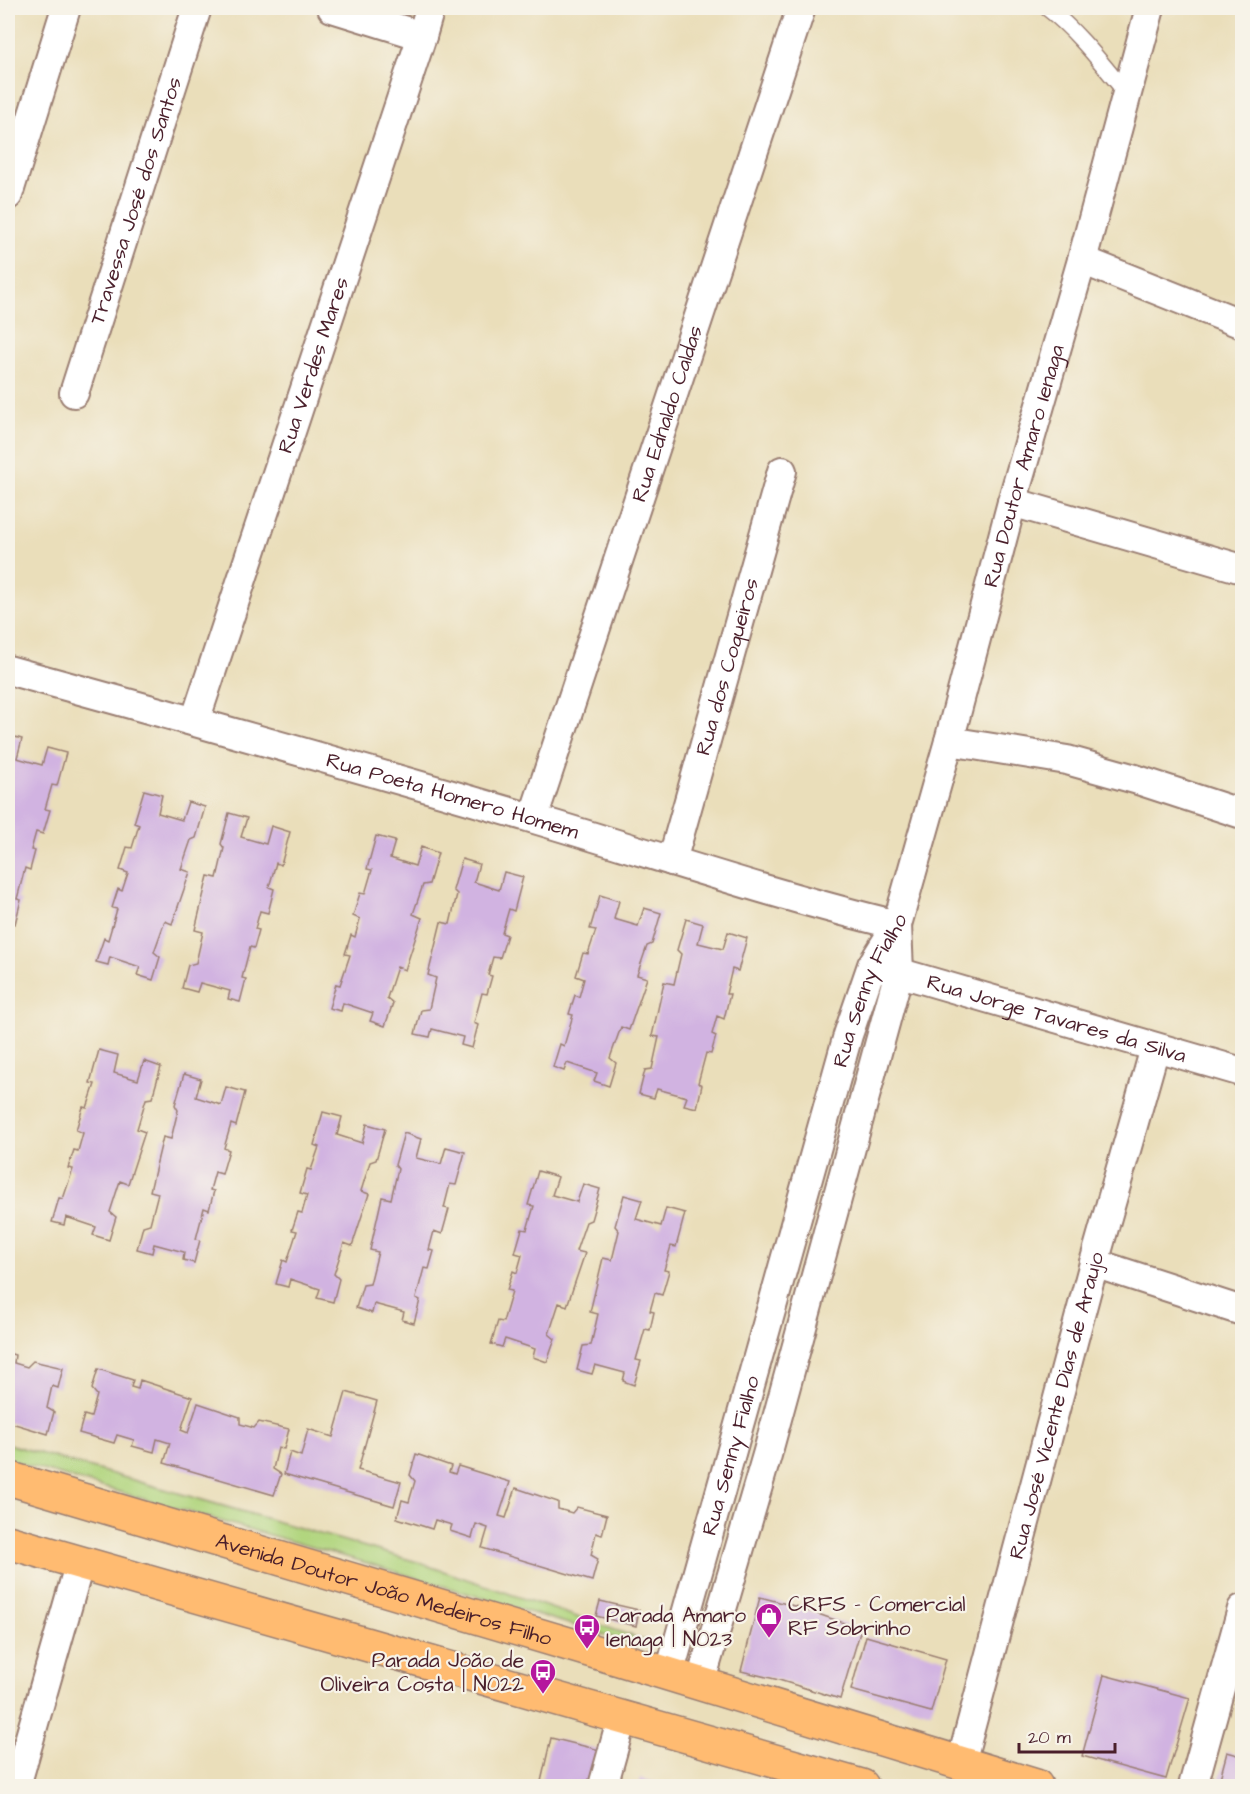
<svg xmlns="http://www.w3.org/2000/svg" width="1250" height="1794" font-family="'Architects Daughter',sans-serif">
<rect width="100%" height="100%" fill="#f7f3e8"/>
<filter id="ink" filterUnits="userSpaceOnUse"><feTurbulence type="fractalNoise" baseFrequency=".0167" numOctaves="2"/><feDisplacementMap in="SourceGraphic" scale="12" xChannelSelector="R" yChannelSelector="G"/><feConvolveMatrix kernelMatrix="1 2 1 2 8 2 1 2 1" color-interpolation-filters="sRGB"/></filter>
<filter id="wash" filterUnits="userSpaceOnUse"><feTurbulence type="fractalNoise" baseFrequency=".008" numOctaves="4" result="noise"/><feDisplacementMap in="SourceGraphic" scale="24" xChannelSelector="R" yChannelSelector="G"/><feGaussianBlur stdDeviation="1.35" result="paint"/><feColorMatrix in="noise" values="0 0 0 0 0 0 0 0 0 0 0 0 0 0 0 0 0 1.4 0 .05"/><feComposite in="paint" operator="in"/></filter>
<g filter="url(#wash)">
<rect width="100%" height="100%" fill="#eadeba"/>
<path fill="#b1d57e" stroke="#7e7a54" stroke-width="1.5" d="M8,1444L414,1561L647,1641L645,1647L367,1563L8,1460Z"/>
<g id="blocks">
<path fill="#d1b3e1" d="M8,735L22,739L17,758L42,765L47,748L66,753L57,786L52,785L45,809L50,810L43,834L36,832L31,850L35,851L30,870L25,868L17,899L21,900L15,924L8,922Z
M144,790L162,795L158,813L182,820L188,802L205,807L196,838L191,840L181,869L190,872L172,924L165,921L154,952L160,957L153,980L137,975L140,967L110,957L108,965L96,962L104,938L108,940L117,909L112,908L118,889L122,891L128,873L120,870L127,847L132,848L139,825L134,823Z
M229,813L247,818L241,837L266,844L271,826L290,832L281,865L276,863L269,887L274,889L268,913L260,911L255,929L259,930L254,948L250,947L242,978L246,979L240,1002L228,999L230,991L200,983L197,992L182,988L188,965L196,963L203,932L195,930L208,876L217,878L224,848L221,844Z
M376,836L395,841L390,858L415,866L421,847L438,853L429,884L423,885L413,914L422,918L405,970L397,967L387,998L393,1003L385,1026L370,1021L373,1013L343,1003L341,1011L329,1008L336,984L340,985L350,955L345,954L351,935L355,937L360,919L353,916L360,893L365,894L372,870L367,869Z
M462,859L479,864L474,882L499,890L504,872L523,877L514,911L509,909L502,933L507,935L500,958L493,957L488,975L492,976L487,994L482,993L474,1023L478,1025L472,1048L461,1045L463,1037L432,1029L430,1037L415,1034L421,1010L429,1009L436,978L428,975L441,922L450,924L457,894L453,890Z
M600,895L619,901L614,919L638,926L644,908L661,913L652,944L647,946L637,975L647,978L629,1030L621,1027L610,1058L616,1063L609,1086L594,1081L597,1073L567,1063L564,1071L553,1067L560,1044L564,1046L573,1015L569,1014L575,995L579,997L584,979L576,976L583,953L588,954L596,930L590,929Z
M686,919L703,924L698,943L723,949L728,932L747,938L738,971L732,969L726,994H730L724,1019L717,1016L712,1034L716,1036L711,1054L706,1053L698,1083L702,1085L697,1108L684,1105L687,1097L657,1089L654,1098L639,1094L645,1070L652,1069L659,1037L652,1036L664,982L674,984L681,954L677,950Z
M99,1050L118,1055L114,1073L138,1080L144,1061L161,1067L152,1098L146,1099L137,1129L145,1132L128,1184L120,1181L110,1212L116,1217L109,1240L93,1235L96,1227L66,1217L64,1225L52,1222L59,1198L63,1199L73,1169L68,1168L74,1150L78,1151L83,1133L76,1130L83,1107L87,1108L95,1084L90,1083Z
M184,1074L201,1079L196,1097L221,1105L226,1087L245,1092L236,1126L231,1124L224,1148L229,1150L222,1174L215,1172L210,1190L214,1191L209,1210L204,1208L196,1239L200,1240L194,1263L183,1260L184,1252L154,1244L152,1253L137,1249L143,1226L150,1224L158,1193L150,1191L163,1137L171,1139L178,1110L175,1105Z
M323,1112L342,1117L337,1135L362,1143L367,1124L385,1129L376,1160L370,1162L361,1191L369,1194L352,1246L344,1243L334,1274L339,1279L333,1302L317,1298L320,1289L290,1279L288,1287L276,1284L283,1260L287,1262L297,1231L292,1230L298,1212L302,1213L307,1195L300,1193L307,1169L311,1170L319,1147L314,1145Z
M404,1133L421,1139L416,1158L441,1164L446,1147L465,1152L456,1185L450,1184L444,1208L449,1209L442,1234L434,1231L429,1250L434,1251L429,1269L424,1268L416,1298L420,1300L414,1323L402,1320L404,1312L374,1304L372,1313L356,1308L363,1285L370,1284L378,1252L370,1250L382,1197L391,1199L398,1169L395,1165Z
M538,1171L558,1177L552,1195L577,1202L583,1184L600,1189L591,1220L586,1222L576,1251L585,1253L567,1306L559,1303L549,1334L555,1339L547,1362L533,1357L535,1349L505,1339L502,1347L491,1344L498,1321L503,1322L512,1291L507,1290L513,1271L517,1273L522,1255L515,1253L522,1229L527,1230L534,1206L528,1205Z
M624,1195L642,1200L636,1219L661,1226L666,1208L685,1213L676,1247L671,1246L664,1270L669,1271L662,1295L655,1293L650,1311L654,1312L650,1330L645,1329L636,1360L641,1361L634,1385L623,1381L625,1373L595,1365L592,1374L577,1370L583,1346L591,1345L598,1314L590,1312L603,1258L612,1260L619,1231L615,1226Z
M8,1353L15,1355L14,1363L27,1367L33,1361L63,1368L58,1388L52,1386L47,1408L54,1412L48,1434L8,1422Z
M98,1369L133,1380L131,1387L138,1389L140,1380L192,1397L181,1430L188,1433L198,1403L240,1417V1424L254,1428L259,1422L289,1429L284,1449L278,1448L273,1469L281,1474L274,1495L164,1463L170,1443L157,1439L154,1452L132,1446L134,1440L117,1435L114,1443L79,1433L84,1415L91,1417L97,1395L92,1389Z
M346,1392L377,1401L358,1470L401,1482L394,1506L284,1474L290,1452L301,1456L308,1429L333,1437Z
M416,1454L451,1466L449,1472L455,1474L458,1466L510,1482L499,1516L506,1518L516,1488L558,1502V1509L572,1513L577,1507L607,1515L602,1535L596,1533L591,1555L598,1559L592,1581L482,1548L488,1528L476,1524L472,1538L450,1531L452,1525L435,1520L432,1529L397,1518L402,1500L409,1502L415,1481L410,1475Z
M760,1597L798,1607L861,1629L840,1699L779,1680L741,1671Z
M600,1601L639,1610L636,1626L596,1616Z
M866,1636L946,1659L931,1712L851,1690Z
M1104,1675L1190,1698L1166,1779L1082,1756Z
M551,1738L600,1750L590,1786H540Z
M1227,1752L1242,1756V1786H1218Z
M640,1778L668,1786H638Z"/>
</g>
</g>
<g filter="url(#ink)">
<use href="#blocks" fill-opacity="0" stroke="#9a7e72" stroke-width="1.5"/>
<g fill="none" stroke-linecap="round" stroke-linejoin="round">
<g stroke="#9a7e72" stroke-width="18">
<path id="service" d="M1047,8C1078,32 1102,64 1127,94"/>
</g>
<g stroke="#9a7e72" stroke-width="32">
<g id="minor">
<path d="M332,8L422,36"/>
<path d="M8,195L66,8"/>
<path d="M1082,260L1242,324"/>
<path id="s1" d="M74,393L197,8"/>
<path d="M1012,502L1242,569"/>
<path id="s2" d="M8,670C182,718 357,767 531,818C653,854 773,895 897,925"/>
<path id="s3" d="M195,721L422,36L430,8"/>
<path d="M949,741L1067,760L1135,779L1242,814"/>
<path id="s4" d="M533,818L801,8"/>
<path id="s5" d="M672,861L782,471"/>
<path id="s6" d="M880,967L1242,1072"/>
<path d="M1094,1263L1242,1311"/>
<path id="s7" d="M669,1675L848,1035L872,965L897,925L949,741L1012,502L1082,260L1150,8"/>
<path d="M700,1684L767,1455L899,972L897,925"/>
<path id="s8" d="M961,1763L1094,1263L1155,1048"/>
<path d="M16,1786L80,1562"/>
<path d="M603,1786L622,1718"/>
<path d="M1193,1786L1242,1609"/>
</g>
</g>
<g stroke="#9a7e72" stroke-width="36">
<g id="primary">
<path id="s9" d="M8,1478L619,1659L1036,1786"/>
<path d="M8,1542L862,1786"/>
</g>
</g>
<use href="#service" stroke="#fff" stroke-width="15"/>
<use href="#minor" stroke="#fff" stroke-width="28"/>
<use href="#primary" stroke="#ffbb71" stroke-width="33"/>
</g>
</g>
<defs>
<g id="shop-pin" transform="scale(1.35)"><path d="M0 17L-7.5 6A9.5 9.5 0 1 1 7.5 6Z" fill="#b5179e" stroke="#f7f3e8"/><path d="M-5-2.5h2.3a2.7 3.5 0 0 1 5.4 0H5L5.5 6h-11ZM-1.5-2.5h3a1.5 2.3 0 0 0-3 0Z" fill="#fff"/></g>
<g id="bus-pin" transform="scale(1.35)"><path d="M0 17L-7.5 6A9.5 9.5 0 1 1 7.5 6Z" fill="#b5179e" stroke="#f7f3e8"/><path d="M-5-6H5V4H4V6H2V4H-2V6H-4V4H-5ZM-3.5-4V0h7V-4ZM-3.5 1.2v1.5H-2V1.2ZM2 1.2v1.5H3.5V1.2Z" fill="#fff"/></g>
</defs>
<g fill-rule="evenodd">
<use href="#shop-pin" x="769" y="1616"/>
<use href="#bus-pin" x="587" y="1627"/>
<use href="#bus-pin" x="543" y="1672"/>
</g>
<g text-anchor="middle" stroke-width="4.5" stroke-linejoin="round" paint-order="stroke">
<g font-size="21" fill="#4a1f2b" stroke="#f7f3e8">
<text dy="7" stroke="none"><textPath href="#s1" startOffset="202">Travessa José dos Santos</textPath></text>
<text dy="7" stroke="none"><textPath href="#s3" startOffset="375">Rua Verdes Mares</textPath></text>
<text dy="7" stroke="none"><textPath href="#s4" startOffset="426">Rua Ednaldo Caldas</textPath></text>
<text dy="7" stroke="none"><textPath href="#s7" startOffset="1262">Rua Doutor Amaro Ienaga</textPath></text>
<text dy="7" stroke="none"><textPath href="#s5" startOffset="202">Rua dos Coqueiros</textPath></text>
<text dy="7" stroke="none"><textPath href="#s2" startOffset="462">Rua Poeta Homero Homem</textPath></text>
<text dy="7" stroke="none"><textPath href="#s7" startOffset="714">Rua Senny Fialho</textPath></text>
<text dy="7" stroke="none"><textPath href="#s6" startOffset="184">Rua Jorge Tavares da Silva</textPath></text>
<text dy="7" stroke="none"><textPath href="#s8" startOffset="370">Rua José Vicente Dias de Araujo</textPath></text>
<text dy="7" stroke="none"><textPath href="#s7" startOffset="228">Rua Senny Fialho</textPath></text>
<text dy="7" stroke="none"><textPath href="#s9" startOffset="392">Avenida Doutor João Medeiros Filho</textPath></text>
</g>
<g font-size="21" fill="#4a1f2b" stroke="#f7f3e8" text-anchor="start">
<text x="788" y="1611">CRFS - Comercial<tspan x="788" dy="24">RF Sobrinho</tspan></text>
<text x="606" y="1622">Parada Amaro<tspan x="606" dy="24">Ienaga | N023</tspan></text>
<text x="524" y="1667" text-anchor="end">Parada João de<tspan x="524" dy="24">Oliveira Costa | N022</tspan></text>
</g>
</g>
<rect width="1250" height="1794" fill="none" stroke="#f7f3e8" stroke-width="30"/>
<path d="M1019 1743v9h96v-9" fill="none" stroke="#4a1f2b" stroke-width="3"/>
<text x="1028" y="1743" font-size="18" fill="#4a1f2b" stroke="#f7f3e8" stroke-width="4.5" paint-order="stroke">20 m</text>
</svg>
